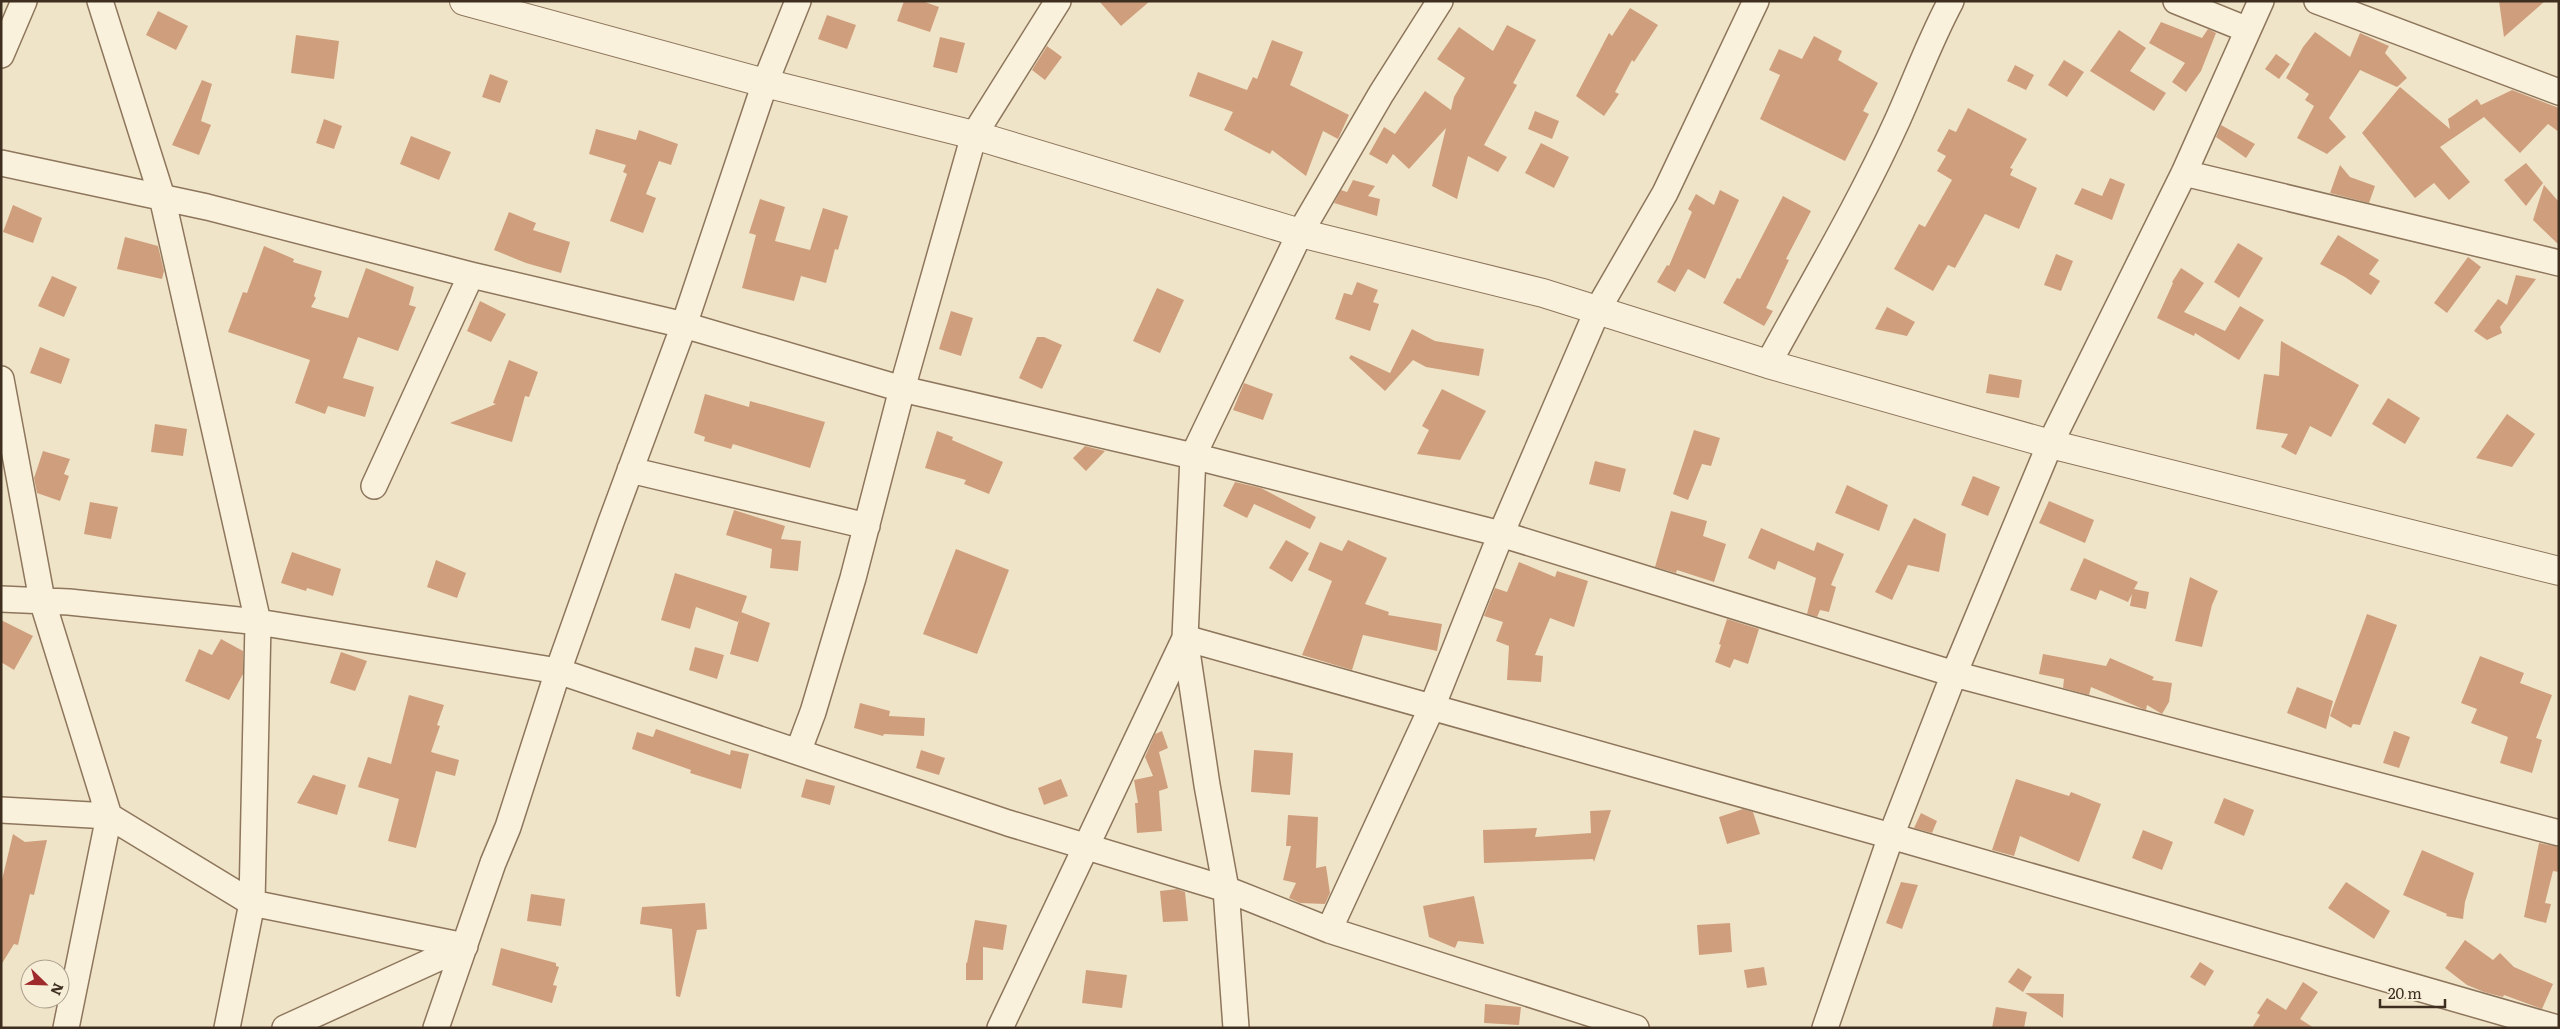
<svg xmlns="http://www.w3.org/2000/svg" width="2560" height="1029" font-family="Literata,serif">
<rect width="100%" height="100%" fill="#f0e4c8"/>
<path fill="#cf9f7d" d="M904,1H922L939,7L930,32L897,21Z
M1099,1H1150L1121,26Z
M2499,1H2545L2504,37Z
M1630,8L1658,25L1634,62L1632,60L1615,92L1619,94L1604,116L1576,96L1609,33L1612,36Z
M158,11L188,26L176,50L146,35Z
M827,15L856,25L847,49L818,39Z
M2161,22L2202,38L2208,29L2216,33L2201,71L2186,92L2172,82L2185,63L2149,43Z
M1507,25L1536,40L1513,83L1517,85L1484,145L1507,157L1498,172L1468,156L1457,199L1432,186L1446,128L1409,169L1393,154L1387,164L1369,154L1384,127L1395,134L1425,91L1451,110L1454,97L1465,78L1437,59L1459,27L1493,51Z
M2119,30L2146,48L2130,71L2166,93L2154,111L2090,71Z
M2315,32L2350,57L2360,33L2389,46L2385,53L2407,78L2397,87L2360,70L2329,118L2346,137L2327,154L2297,138L2314,106L2305,100L2309,94L2286,78L2303,47Z
M296,35L339,41L334,79L291,73Z
M1814,36L1842,51L1838,60L1878,83L1863,111L1869,114L1845,161L1760,119L1780,75L1769,70L1779,49L1802,59Z
M940,37L965,43L957,73L933,67Z
M1272,40L1303,52L1290,85L1349,115L1338,139L1323,131L1306,176L1272,150L1270,154L1224,130L1233,112L1189,96L1198,72L1247,90L1253,77L1257,79Z
M1047,46L1062,57L1045,80L1032,70Z
M2276,54L2290,64L2279,79L2265,69Z
M2064,60L2084,72L2067,97L2048,85Z
M2015,65L2034,75L2026,90L2007,81Z
M490,74L508,81L500,103L482,97Z
M202,80L212,84L201,121L211,125L199,155L172,145Z
M2400,87L2450,129L2448,119L2477,99L2481,105L2512,90L2559,108V132L2548,124L2520,153L2484,117L2440,147L2470,182L2449,200L2434,183L2415,198L2362,133Z
M1968,108L2027,139L2010,168L2013,169L2010,175L2037,188L2019,229L1985,214L1955,268L1948,265L1933,291L1894,269L1919,224L1925,227L1952,180L1937,171L1946,156L1937,151L1949,129L1956,132Z
M1535,111L1559,121L1552,139L1528,129Z
M324,119L342,126L334,149L316,143Z
M2221,125L2255,144L2246,158L2216,137Z
M596,129L636,140L639,130L678,144L671,165L659,161L646,194L656,198L643,233L610,221L627,174L623,172L626,165L589,154Z
M411,136L451,152L439,180L400,164Z
M1541,143L1569,157L1554,188L1525,173Z
M2526,163L2543,183L2526,206L2504,180Z
M2340,165L2350,177L2375,186L2369,203L2330,193Z
M2110,178L2125,184L2112,220L2074,204L2082,188L2102,196Z
M1353,180L1375,186L1368,196L1380,199L1377,216L1334,203L1341,190L1347,192Z
M2544,185L2559,202V245L2533,220Z
M1720,190L1739,200L1705,279L1688,269L1675,292L1657,282L1667,265L1669,266L1692,212L1688,209L1696,194L1714,205Z
M1783,196L1811,211L1786,259L1789,260L1766,308L1773,311L1764,326L1723,303L1737,278L1740,279Z
M760,199L785,207L775,241L810,250L823,208L848,216L838,250L835,249L826,283L801,276L794,301L742,288L756,235L749,233Z
M13,205L42,218L33,243L3,232Z
M509,212L536,223L533,230L570,242L561,273L526,263L494,250Z
M2338,235L2379,260L2369,274L2380,281L2371,295L2345,277L2320,264Z
M125,237L158,246L164,271L162,279L117,269Z
M2238,243L2263,258L2239,298L2214,282Z
M264,246L294,259L293,262L322,271L314,296L316,298L311,307L348,318L366,268L414,287L409,305L416,307L398,351L358,337L343,378L374,387L365,417L328,406L325,414L295,403L310,360L228,332L243,292L247,293Z
M2056,254L2073,261L2061,291L2044,285Z
M2468,257L2481,267L2447,313L2434,303Z
M2181,268L2204,283L2184,312L2225,331L2240,306L2264,320L2239,360L2195,333L2194,336L2157,318L2173,283L2172,282Z
M2516,275L2536,279L2500,327L2502,333L2487,340L2474,331L2498,299L2507,305Z
M52,276L77,287L64,317L38,306Z
M1357,282L1378,290L1373,302L1379,304L1370,331L1335,319L1344,293L1352,295Z
M1157,288L1184,300L1160,353L1133,341Z
M480,301L506,314L491,342L467,331Z
M1887,307L1915,322L1907,336L1875,329Z
M951,311L973,318L961,356L939,349Z
M1412,329L1435,341L1484,349L1479,376L1426,367L1413,360L1385,391L1349,358L1351,355L1390,373Z
M1037,337H1044L1062,345L1042,389L1019,378Z
M2281,341L2359,385L2331,437L2310,426L2296,455L2281,447L2288,434L2256,429L2264,374L2279,376Z
M40,347L70,359L61,384L30,373Z
M509,360L538,372L529,397L525,396L512,442L450,423L496,404L493,403Z
M1989,374L2022,380L2019,398L1986,393Z
M1244,383L1273,394L1263,420L1233,410Z
M1442,389L1486,411L1460,460L1417,454L1429,430L1422,426Z
M705,394L749,407L750,401L825,422L810,468L733,444L731,449L704,441L705,437L694,433Z
M2388,398L2420,418L2405,444L2372,424Z
M2507,414L2535,434L2512,467L2476,458Z
M155,424L187,429L183,456L151,452Z
M1694,430L1720,438L1711,466L1702,464L1688,500L1673,494Z
M937,431L953,437L952,440L1003,462L989,494L964,484L966,480L925,468Z
M1085,446L1105,451L1086,471L1073,458Z
M43,451L70,459L64,474L69,476L60,501L37,493L34,478Z
M1595,461L1626,469L1620,492L1589,484Z
M1973,476L2000,487L1988,516L1961,505Z
M1235,482L1261,488L1316,517L1310,529L1254,504L1247,518L1223,506Z
M1847,485L1888,505L1879,531L1835,513Z
M2049,501L2094,520L2085,543L2039,523Z
M90,502L118,507L111,539L84,534Z
M734,510L785,526L781,539L801,541L798,571L770,568L772,549L726,535Z
M1671,511L1707,521L1703,536L1726,544L1714,582L1677,570L1676,573L1655,567Z
M1914,518L1946,534L1939,572L1908,565L1892,600L1875,592Z
M1761,528L1814,551L1817,542L1844,554L1831,585L1836,587L1829,612L1820,610L1817,617L1807,614L1816,578L1778,561L1775,570L1748,558Z
M1286,540L1309,553L1292,582L1269,568Z
M1348,540L1387,558L1365,604L1389,612L1388,615L1442,624L1437,651L1363,635L1352,670L1302,655L1332,581L1308,570L1320,542L1342,551Z
M956,549L1009,570L977,654L923,634Z
M292,552L341,569L333,596L307,588L306,591L281,583Z
M2084,558L2138,582L2134,589L2149,592L2146,609L2130,606L2132,594L2128,602L2100,590L2096,600L2070,590Z
M436,560L466,573L457,598L427,587Z
M1519,562L1555,577L1557,571L1588,581L1574,627L1550,618L1535,655L1543,656L1541,682L1507,680L1509,646L1496,641L1503,622L1484,616L1495,588L1507,592Z
M675,573L747,596L738,622L696,607L690,629L661,620Z
M2190,577L2218,591L2212,605L2202,647L2175,641Z
M741,612L770,623L758,662L730,654Z
M2367,614L2397,625L2360,725L2353,724L2351,728L2330,716Z
M1727,619L1759,629L1748,664L1734,659L1730,668L1715,662L1721,645L1719,644Z
M1,620L33,636L14,670L1,662Z
M221,639L243,651V674L229,700L185,681L199,649L212,655Z
M695,647L724,655L717,679L689,670Z
M341,652L367,661L355,691L330,683Z
M2043,654L2106,666L2110,658L2154,677L2152,680L2172,683L2169,702L2162,714L2147,705L2146,710L2143,709L2091,687L2089,695L2063,688L2064,679L2039,674Z
M2480,656L2524,673L2520,683L2552,695L2536,738L2542,740L2532,773L2500,763L2508,737L2471,723L2477,709L2461,703Z
M2297,687L2333,701L2326,729L2287,713Z
M409,695L444,705L437,725L440,726L431,752L459,760L455,776L436,771L416,848L388,841L399,799L358,787L368,757L391,764Z
M860,703L890,711L889,716L925,718L924,736L884,734L883,736L854,728Z
M656,729L730,755L731,750L749,754L741,789L690,773L691,770L632,749L637,732L653,737Z
M1162,731L1168,748L1159,752L1168,788L1159,791L1162,831L1137,833L1135,803H1138L1134,780L1153,776L1145,757L1155,734Z
M2394,731L2410,737L2399,768L2383,763Z
M921,750L945,758L939,775L916,768Z
M1254,750L1293,753L1290,795L1251,792Z
M313,775L346,785L337,815L297,803Z
M806,779L835,786L830,805L801,797Z
M1061,779L1068,796L1044,805L1038,788Z
M2016,779L2069,796L2071,792L2101,804L2079,862L2020,836L2014,856L1992,850Z
M2224,798L2254,810L2244,836L2214,823Z
M1743,809L1753,812L1760,834L1727,844L1719,817Z
M1611,810L1594,862L1593,859L1484,863L1483,830L1537,828L1535,837L1591,833L1590,811Z
M1921,813L1937,821L1932,833L1914,828Z
M1288,815L1318,817L1316,868L1326,866L1330,893L1325,904L1300,903L1289,898L1296,883L1283,880L1291,846H1286Z
M2143,830L2173,842L2162,870L2132,858Z
M13,834L25,842L47,840L34,895L30,894L18,945L14,944L1,965V884Z
M2539,843L2559,847V872L2553,871L2545,903L2551,904L2546,923L2524,917Z
M2422,850L2474,873L2465,902L2463,919L2446,916L2447,914L2403,895Z
M1901,882L1918,885L1902,929L1886,923Z
M2346,882L2390,911L2374,939L2328,908Z
M1177,889L1185,892L1188,921L1163,922L1160,891Z
M531,894L565,899L561,926L527,921Z
M1474,896L1484,944L1458,941L1455,948L1429,937L1423,906Z
M705,903L707,929L697,930L680,997L676,996L672,929L640,924L642,907Z
M975,920L1007,925L1003,950L983,947V980H966V963H967Z
M1730,923L1732,952L1699,955L1697,925Z
M2465,940L2493,960L2500,953L2514,967L2553,984L2542,1009L2504,995L2503,997L2484,992L2467,985L2445,968Z
M501,948L556,963V966L559,967L553,985L557,986L552,1003L492,985Z
M2200,962L2214,971L2205,986L2190,977Z
M1764,967L1767,985L1747,988L1744,970Z
M2018,968L2032,977L2023,992L2008,982Z
M1086,970L1127,975L1122,1008L1082,1003Z
M2303,982L2318,992L2300,1019L2314,1028H2252L2260,1015L2257,1013L2267,998L2286,1010Z
M2025,993L2064,994L2063,1018Z
M1485,1004L1521,1007L1519,1025L1484,1023Z
M1996,1007L2027,1012L2024,1028H1992Z"/>
<g fill="none" stroke-linecap="round" stroke-linejoin="round">
<g stroke="#8d765c" stroke-width="28">
<path id="minor" d="M100,1L162,197L258,622L252,903L227,1028
M2176,1L2248,30
M2317,1L2559,92
M1,55L24,1
M1,163L207,207L471,275L684,325L902,389L1193,456L1501,534L1954,674L2559,833
M2184,173L2559,263
M1768,364C1812,283 1860,203 1898,119C1916,79 1930,40 1951,1
M1,379L42,600L109,816L66,1028
M630,470L867,526
M374,486L471,275
M1,599L69,602L258,622L558,671L1008,823L1226,889L1329,930L1636,1028
M798,752L813,712L853,578L902,389L974,135L1058,1
M1,810L109,816L252,903L465,946
M1329,930L1432,707L1501,534L1598,309L1665,193L1756,1
M285,1028L465,946
M436,1028L493,863L508,827L558,671L611,522L684,325L765,83L798,1
M1000,1028L1185,638L1891,836L2557,1028
M1236,1028L1226,889L1207,785L1185,638L1193,456L1300,233L1381,94L1440,1
M1825,1028L1891,836L1954,674L2050,444L2184,173L2261,1"/>
</g>
<g stroke="#8d765c" stroke-width="30">
<path id="tertiary" d="M464,1L765,83L974,135L1300,233L1543,293L1768,364L2050,444L2559,571"/>
</g>
<use href="#minor" stroke="#faf1dc" stroke-width="25"/>
<use href="#tertiary" stroke="#faf1dc" stroke-width="28"/>
</g>
<rect width="2560" height="1029" fill="none" stroke="#3d2e20" stroke-width="5"/>
<g transform="translate(45 984) rotate(113)"><circle r="24" fill="#f7eed8" stroke="#ada18e"/>
<path d="M0-4L9 19L0 12L-9 19Z" fill="#9e2a2b"/>
<text y="-8" font-size="14" font-weight="bold" text-anchor="middle" fill="#3d2e20">N</text>
</g>
<path d="M2380 999v8h65v-8" fill="none" stroke="#3d2e20" stroke-width="2.5"/>
<text x="2388" y="999" font-size="15" fill="#3d2e20" stroke="#f7eed8" stroke-width="4" paint-order="stroke">20 m</text>
</svg>
